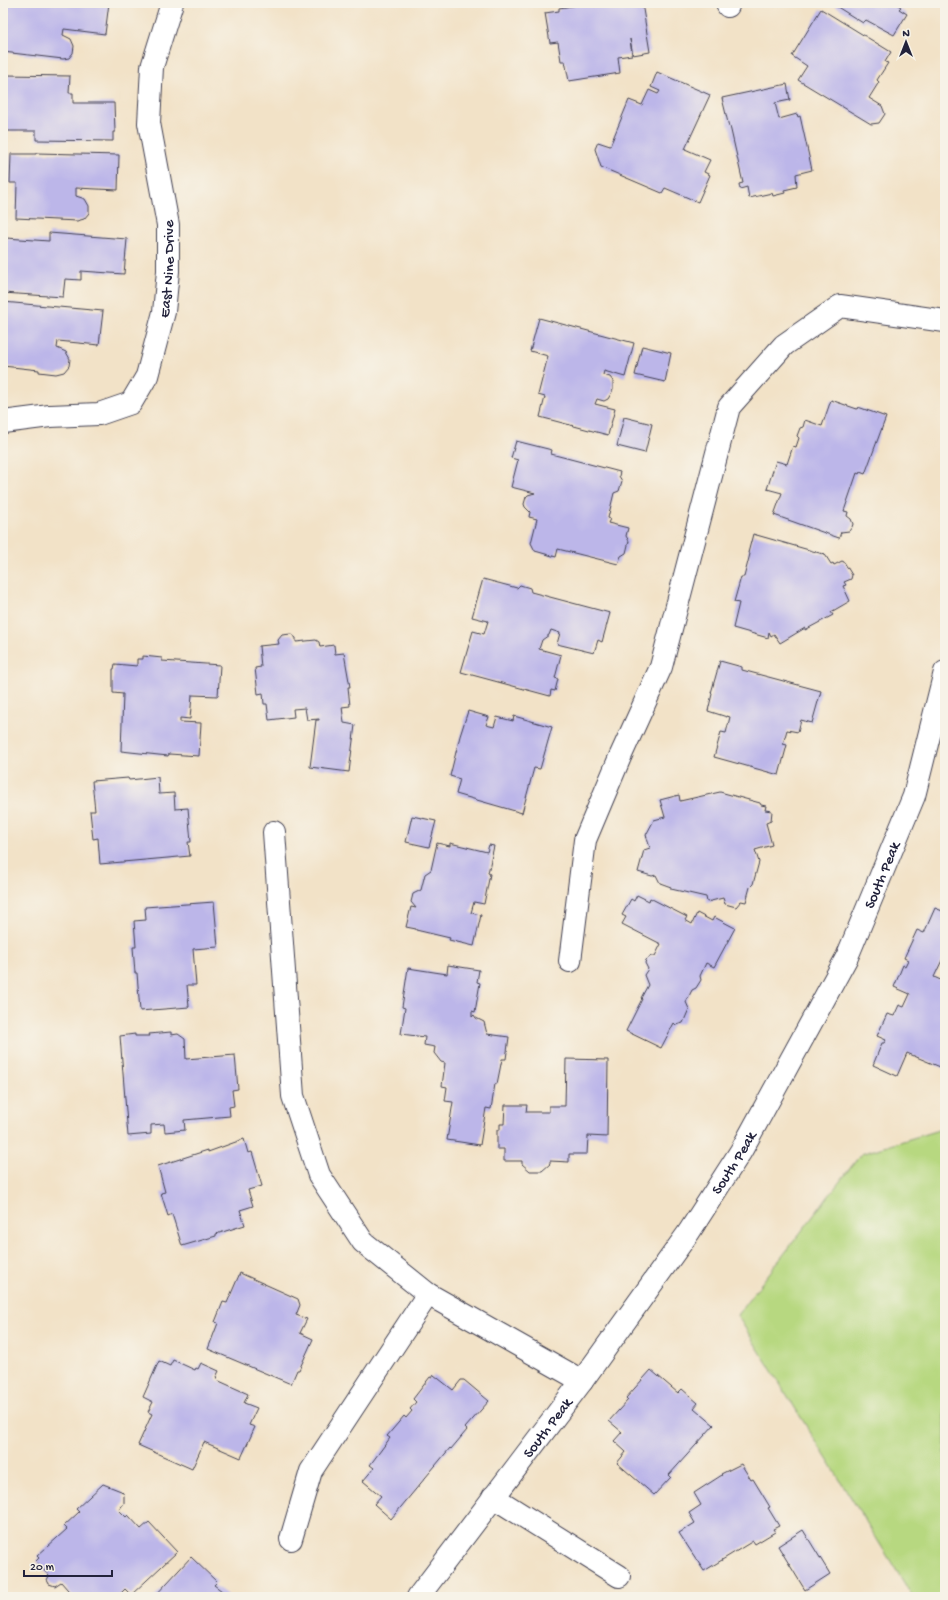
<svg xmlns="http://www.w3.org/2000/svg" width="948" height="1600" font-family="'Gochi Hand',sans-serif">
<rect width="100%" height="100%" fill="#f7f3e8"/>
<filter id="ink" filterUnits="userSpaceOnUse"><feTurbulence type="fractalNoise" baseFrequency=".025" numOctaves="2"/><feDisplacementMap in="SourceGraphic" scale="8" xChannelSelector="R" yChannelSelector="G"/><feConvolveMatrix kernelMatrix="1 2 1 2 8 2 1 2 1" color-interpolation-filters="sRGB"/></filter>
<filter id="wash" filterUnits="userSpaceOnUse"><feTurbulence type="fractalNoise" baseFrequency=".012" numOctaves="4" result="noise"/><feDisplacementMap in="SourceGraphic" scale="16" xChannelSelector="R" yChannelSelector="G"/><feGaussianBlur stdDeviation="0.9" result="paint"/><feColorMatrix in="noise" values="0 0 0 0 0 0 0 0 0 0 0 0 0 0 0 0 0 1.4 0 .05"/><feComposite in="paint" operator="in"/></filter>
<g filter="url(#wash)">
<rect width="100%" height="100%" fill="#f2e2c7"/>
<path fill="#b7d880" stroke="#6c7d5e" d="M945,1128V1597H913L737,1315L861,1154Z"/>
<g id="blocks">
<path fill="#bcb6e9" d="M3,3H109L105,34L64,29L63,35L71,39L74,46L73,53L69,58L63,59L3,52V29L5,16H3Z
M591,3H642L650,52L633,55L630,39L632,55L618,57L620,73L569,81L565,61H561L558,42L550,43L545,13L559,11V8Z
M831,3H895L901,7L899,9L907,14L894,35L866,20L863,23Z
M821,9L891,52L885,62L888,63L877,80L879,82L869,98L882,106L885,114L879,123L871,124L798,80L807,66L792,56Z
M657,72L710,95L685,149L710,160L704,172L710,175L698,202L665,188L662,193L601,167L595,149L598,142L610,146L629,100L642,105L649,90L658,94L660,91L651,87Z
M5,75L70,76L69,93H73V103H114L115,132H113V141L36,140V131H4L5,97L3,95V77Z
M787,84L790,100L775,103L779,119L797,114L798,117L800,116L812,170L796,174L797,187L784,190L785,193L773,196L772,193L749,198L747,187L740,189L739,184L743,183L730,126L729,127L722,98Z
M36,153L119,155L118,190L76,188V196L85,199L89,206V213L84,219L77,221L16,218L17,183H10L11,154H36Z
M49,233L127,239L124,274L81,271V280L65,279L63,297L3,293V270L6,238L49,241Z
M3,302L103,311L99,345L58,341L57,348L66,352L70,359L69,366L64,372L56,374L39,372V370L3,366Z
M539,318L634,343L625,377L604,371L603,375L610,377L613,381V390L608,399L604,401L597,399L595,404L615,409L608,435L540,417L545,397L538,395L548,356L530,351Z
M642,346L671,353L665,382L635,375Z
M831,400L857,409L858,407L886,417L865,474L860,472L859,474L857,473L844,511L848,512L847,516L851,519L853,524L852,527L849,531L841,532L839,538L774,515L782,493L767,489L776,461L787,464L793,446L796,447L799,438L797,436L800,428L803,427L805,420L822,426Z
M624,417L652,424L645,453L617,446Z
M516,441L552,450L551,454L620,472L619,476L622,481L619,491L614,493L608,518L610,519L608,523L628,528L626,536L629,541L626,553L621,556L618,564L558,549L556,557L535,551L531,543L537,519L529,517L530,512L525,507L524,504L526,497L528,495L535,493L511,487L518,460L511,458Z
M753,534L823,554L824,553L831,564L833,563L834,565L842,561L844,562L852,575L851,579L844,582L846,585L843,586L850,601L831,612L833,615L805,630V628L780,643L774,634L771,636L769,632L768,638L733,628L739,603L734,602L741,577H744L750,554L748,553Z
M483,579L517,588L520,585L530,588L531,592L610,613L602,642L598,640L594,653L557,644L560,633L551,630L549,635L542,640L539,649L561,655L555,678L558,679L555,691L551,690L550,696L461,672L473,631L484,634L488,621L472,617Z
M291,634L296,638V642L316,640L319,642L320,647L334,645L335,654L344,653L350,687H348L350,706L342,707L344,723L355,725L349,772L310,767L316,720H319V719L307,720L305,708L293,709L294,717L269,720L267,704H264L263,693L258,694L255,668L261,667L259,646L279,644L278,640L282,635Z
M143,656L162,658V661L220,665L218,696L192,695L190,719L180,718V722L201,723L199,756L169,754L168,756L121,751L123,694L113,693V669H114L115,664L137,666V659H143Z
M720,661L742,667V670L821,691L812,723L801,720L798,732L787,730L783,744L787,745L779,775L714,757L721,732L726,733L730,717L727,716V717L708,711L712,694L711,693Z
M468,711L489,717L486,725L494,727L497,717L513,721L514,716L552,727L540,769L534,768L522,813L456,794L460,779L450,776L460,736Z
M158,777L159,794L174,793L175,809L188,808L191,842H188L190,856L100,864L98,838L93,839L90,811H95L92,781L128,778L129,780Z
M720,792L760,803L761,805L766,806L765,810L772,811L771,821L766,823L772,845L755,850L759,862L753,884L750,887L746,902L741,901L736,907L725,904L723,898L707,902L706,897L671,889V887L660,883L656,875L652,876L638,872L644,850L650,848L646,835L654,820L665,817L660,800L679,795L680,801Z
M412,816L436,821L429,847L406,842Z
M437,843L450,846V843L487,852L489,845L494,846L488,873L490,874L484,904L474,902L471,913L481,915L474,946L449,940L450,938L416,930V929L406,927L411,907L416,908L411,902L413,894L421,890L425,874L431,870Z
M637,895L649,901L650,898L687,917L685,920L692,924L697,913L712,921L714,917L735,928L714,967L706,963L700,976L701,980L696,988L692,990L686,1002L689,1009L683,1023L676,1025L674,1023L661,1048L626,1031L642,999L641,998L648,985L644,975L648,969L645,963L646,960L651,956H655L661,944L622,924L626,917L622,915L631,899L634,901Z
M214,902L218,947L193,949L196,985H187L189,1007L140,1011L137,973H135L133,947H136L134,921L146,920L145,907Z
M935,908L945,912V954L934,977L945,982V1069L907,1053L897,1076L873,1065L882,1043H884L886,1040L877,1036L887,1014L894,1016L899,1005L904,1007L910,994L894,987L903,965L905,966L908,960L904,958L917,930L924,933Z
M448,965L479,970L477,982L480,983L475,1012L472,1011V1017L474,1015L476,1018L484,1022L487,1034L509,1037L506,1059H502L497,1084H495L491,1109L486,1108L480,1145L447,1140L453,1102L445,1101L447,1087L442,1086L445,1063L441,1062L434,1053L435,1047L424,1045L425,1037L401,1034L405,1008L402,1007L408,968L447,974Z
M171,1032V1035L178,1034L185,1039L186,1059L235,1055L238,1089L232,1090L234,1106L229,1107L230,1116L184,1120L185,1130L165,1132L164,1124L151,1125V1134L128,1136L120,1036L135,1034V1036H150L149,1034Z
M566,1059L608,1060L607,1137L588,1136L587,1154H569V1162L550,1161V1164L542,1171H530L522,1164V1161H504V1149H497V1130H500V1124H504L505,1105H527L526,1112H549V1106H565Z
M244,1139L248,1153L252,1152L262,1186L248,1190L253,1206L240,1210L245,1225L216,1234V1236L182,1246L172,1214L168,1216L161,1193L165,1192L158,1166L208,1150V1152Z
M240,1273L298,1299L300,1305L296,1315L307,1319L300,1333L313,1339L299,1370H297L291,1384L208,1349L218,1323L215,1322L223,1302L227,1303Z
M173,1360L195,1370L196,1368L198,1369L201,1363L219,1371L216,1377L217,1378V1380L248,1394L244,1403L257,1408L249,1425L255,1427L241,1458L204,1442L192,1469L138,1445L152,1414L148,1412L153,1402L143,1397L159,1361L170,1366Z
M651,1370L678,1393L682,1389L698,1403L694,1408L714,1425L669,1475L671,1477L654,1495L617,1463L626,1452L614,1441L622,1432L609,1421L628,1400L626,1398Z
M434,1375L453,1390L461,1380H464L489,1401L465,1428L467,1430L451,1449L450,1448L391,1519L374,1504L381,1496L363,1481L374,1468L370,1465L390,1438L387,1436L404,1416L406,1418L412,1411L410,1409L416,1402L413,1399L430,1377L432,1378Z
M741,1464L751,1480L753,1479L770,1507L768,1508L779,1526L773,1529L775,1532L755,1544L753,1541L704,1571L679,1533L695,1523L689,1513L701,1505L694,1493L722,1475L721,1474Z
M103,1484L121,1491L123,1493L124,1496V1503L119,1510L126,1517L128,1515L141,1529L149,1522L177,1552L131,1595L125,1589L117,1597H74L61,1582L55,1586L49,1584L47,1580L49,1576L36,1561L39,1558L37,1556L67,1529L64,1526L79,1512L76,1509Z
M803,1530L830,1574L805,1590L778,1546Z
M191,1557L217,1582L214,1585L230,1597H154Z"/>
</g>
</g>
<g filter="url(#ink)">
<use href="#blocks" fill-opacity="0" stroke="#413f50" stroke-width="1"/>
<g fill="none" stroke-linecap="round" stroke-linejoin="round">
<g stroke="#413f50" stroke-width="24">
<g id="minor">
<path d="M728,6L729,3"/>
<path id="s1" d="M3,422L50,416L99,414L131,403L147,376L164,312L168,271V225L149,123L152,67L172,3"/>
<path d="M274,832L293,1096L319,1175L363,1242L428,1294L582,1381"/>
<path d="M570,961L585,840L620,757L661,667L729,407L784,345L840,306L945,321"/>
<path d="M493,1497L619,1576"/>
<path d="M291,1539L311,1471L428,1294"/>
<path id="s2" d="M418,1597L582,1381L689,1232L741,1151L847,957L914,796L945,672"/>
</g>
</g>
<use href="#minor" stroke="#fff" stroke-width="22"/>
</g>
</g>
<g text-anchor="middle" stroke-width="3" stroke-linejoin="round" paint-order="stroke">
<g font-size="15" fill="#22223b" stroke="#f7f3e8">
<text dy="5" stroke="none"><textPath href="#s1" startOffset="271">East Nine Drive</textPath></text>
<text dy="5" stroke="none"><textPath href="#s2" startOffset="861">South Peak</textPath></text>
<text dy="5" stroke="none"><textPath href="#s2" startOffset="537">South Peak</textPath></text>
<text dy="5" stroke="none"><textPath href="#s2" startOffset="213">South Peak</textPath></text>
</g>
</g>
<rect width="948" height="1600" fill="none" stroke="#f7f3e8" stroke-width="16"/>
<g transform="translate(906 42)" stroke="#f7f3e8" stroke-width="3" paint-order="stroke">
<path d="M0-3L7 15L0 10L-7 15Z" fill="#22223b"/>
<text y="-6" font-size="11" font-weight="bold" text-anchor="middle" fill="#22223b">N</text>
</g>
<path d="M24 1570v6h88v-6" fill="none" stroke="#22223b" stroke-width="2"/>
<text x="30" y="1570" font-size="12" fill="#22223b" stroke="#f7f3e8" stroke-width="3" paint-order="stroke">20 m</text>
</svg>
